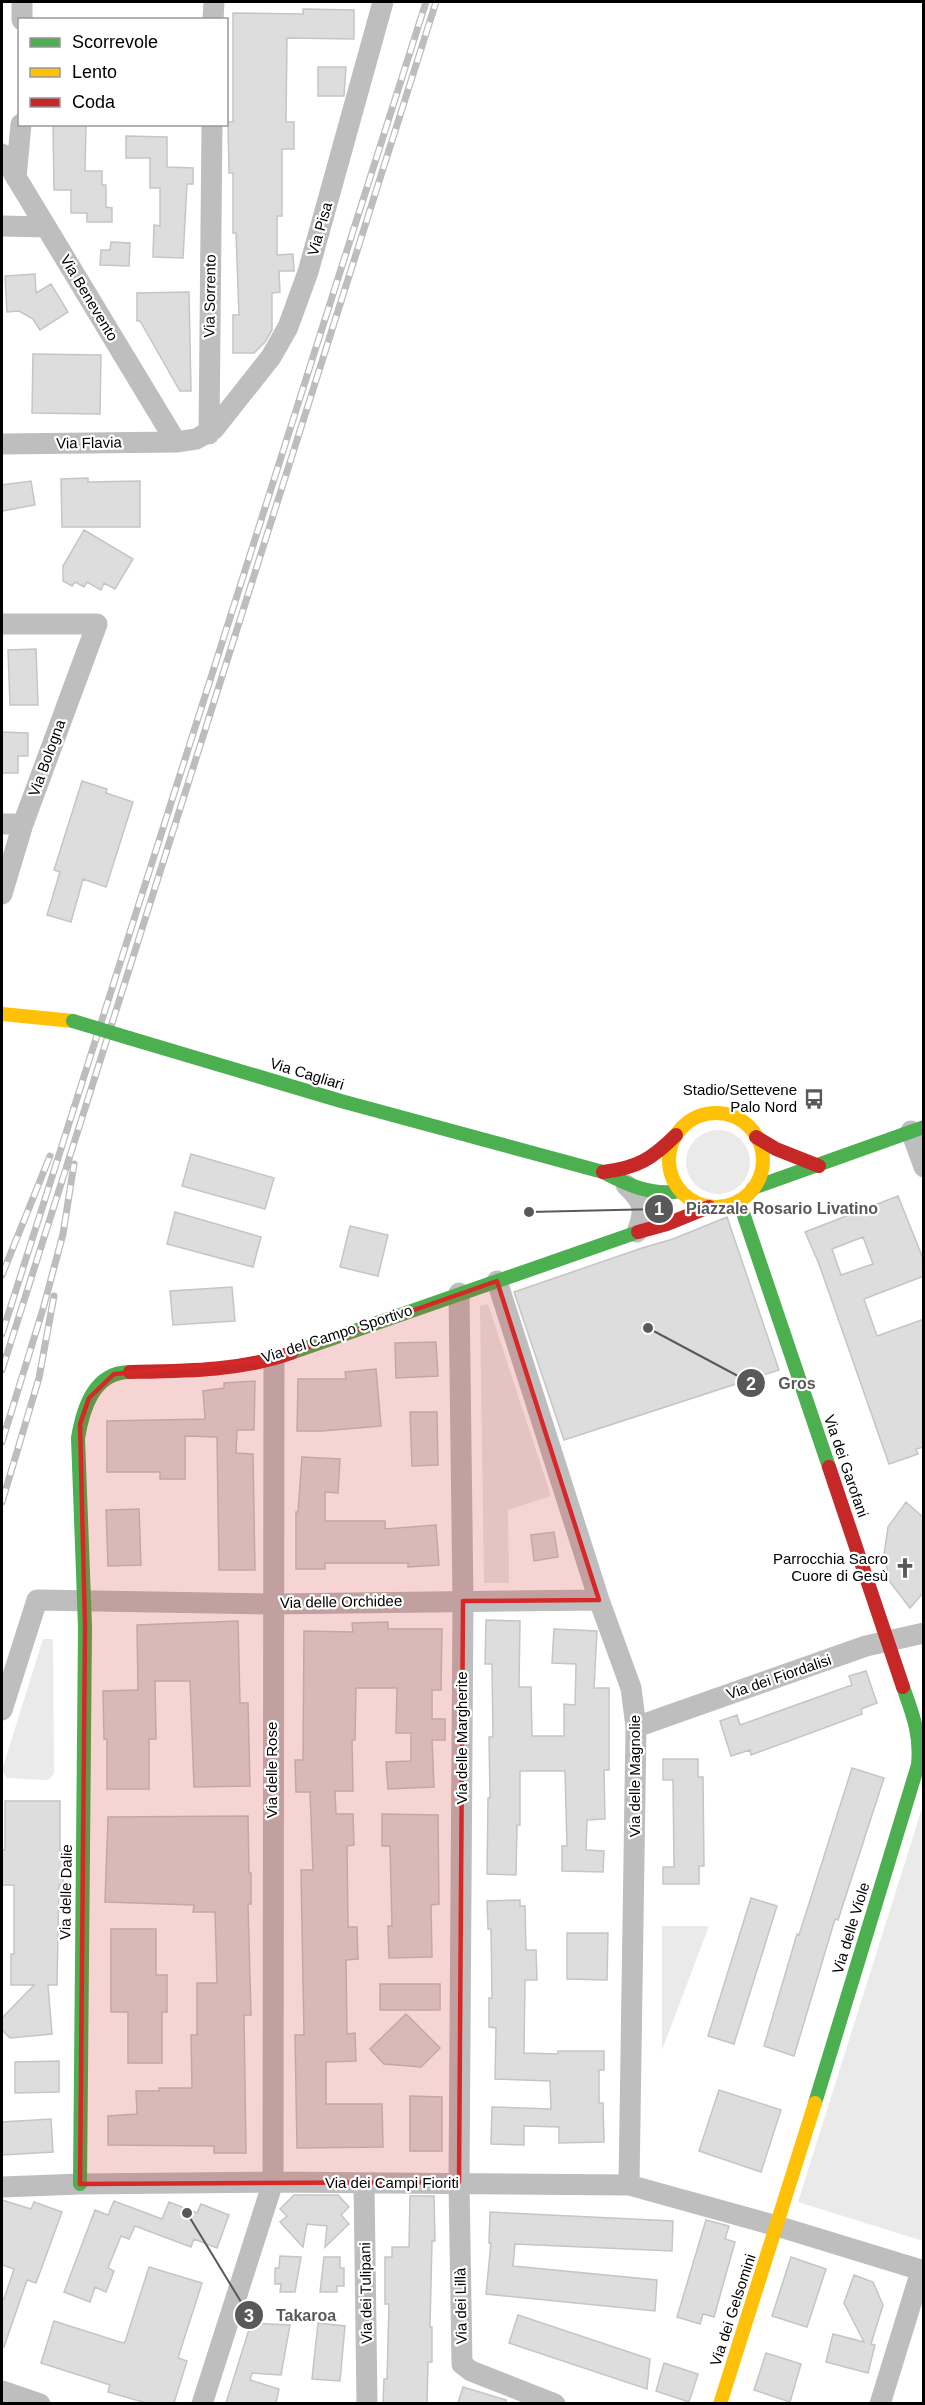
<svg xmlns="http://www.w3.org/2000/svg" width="925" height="2405" font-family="Helvetica,sans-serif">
<rect width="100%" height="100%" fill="#fff"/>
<path fill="#eaeaea" d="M686 1162a32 32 0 1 1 64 0a32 32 0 1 1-64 0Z
M488,1304L551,1496L508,1510L509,1583H484L480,1306Z
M43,1639H53L54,1774L48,1780L7,1778L2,1770Z
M923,1805V2241L798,2202Z
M662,1926H709L662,2050Z"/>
<path fill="#ddd" stroke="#c5c5c5" stroke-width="1.5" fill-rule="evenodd" d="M303,9L354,10V39L287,38L286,122H294V149H282V216H277V255L293,254L294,271H279L280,292L272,293V330L265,342L254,353H233V315H239L236,233H233V173H229L228,122H233V13L303,14Z
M318,67H346L344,96H318Z
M53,124H86L85,171H102V185H106V207L112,208V222H87V213H71V190H54Z
M126,136L167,137V167L193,168V184H187L183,258L153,257L154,225L160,226V188H150V158H126Z
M111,242L130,243L129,266L100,265L101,250H110Z
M35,274L36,293L51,284L68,312L40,330L33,319L19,311L7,312L5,276Z
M189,292L191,391H180L140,321H137V293Z
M33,354L101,355L100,414L32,413Z
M88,478V482L140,481V527H62L61,479Z
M31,481L35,505L2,511V485Z
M84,530L133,559L115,589L104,583L101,590L87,582L84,587L75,582L72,586L63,581V566Z
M36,649L38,705H10L8,650Z
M2,732L28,733V756H18V773H2Z
M82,781L107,789L106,793L133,802L106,887L83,879L71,922L47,915L60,872L54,870Z
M191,1154L274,1178L265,1209L182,1186Z
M898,1196L924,1261V1276L864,1299L877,1336L924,1319V1447L916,1449L918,1454L889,1464L819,1264L805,1232ZM863,1237L873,1264L841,1275L832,1249Z
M175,1212L261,1237L253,1267L167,1244Z
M727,1217L779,1370L564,1440L514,1292L642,1248L673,1239Z
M350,1226L388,1235L378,1276L340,1267Z
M232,1287L235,1321L173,1325L170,1291Z
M436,1342L438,1376L396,1378L395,1343Z
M376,1369L381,1426L322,1431H297L298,1379H346L345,1372Z
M255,1381L254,1430H237L236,1453L253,1454L255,1570H219L217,1437L185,1436V1479H160V1472H107V1421L205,1419L203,1391L224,1388V1383Z
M410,1412H437L438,1465L412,1466Z
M302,1457L340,1459L338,1493L325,1492V1521H385V1529L436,1525L439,1565L408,1567V1563H325V1569H296V1512H298Z
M906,1502L924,1518V1592L910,1608L890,1582L884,1555L888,1527Z
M139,1509L141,1565L108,1566L106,1510Z
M554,1532L558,1557L534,1561L531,1535Z
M486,1620L520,1621L519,1687H531L532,1736H564V1704L575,1705L576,1664L552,1663L554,1629L597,1631L594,1688H609V1770H604L605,1819L587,1820L586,1850L604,1851L603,1872L562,1871V1846H567L565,1771H520V1825H517L516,1875L487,1874L488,1798H490L489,1737H493L492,1664H485Z
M238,1621L240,1703H248L250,1786L194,1787L190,1681H155L156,1739H149V1789H107V1739H104L103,1691L138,1690L137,1625Z
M388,1622V1629H442L441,1690H432V1719H445V1740H432L434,1787L388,1789L386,1762L411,1761V1733H396L397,1688H356L355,1740H352L353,1791H335L336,1814H353L354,1845L347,1846L348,1927H357L358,1959L346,1960L347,2034L355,2033L356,2061L326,2062V2104H382L383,2147L297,2148L295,2035H304L301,1870H313L310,1792H296L295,1760H303L304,1631L353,1632L352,1623Z
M866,1671L877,1703L861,1709L862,1714L751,1755L750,1750L731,1756L720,1721L737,1715L740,1725L852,1685L849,1676Z
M663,1759H698V1777H703L704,1866H699V1884H663V1867H674L673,1780H663Z
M852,1768L884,1778L838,1920L835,1919L794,2056L764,2046L797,1934L799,1935Z
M5,1801H60V1851H64L63,1885H59L57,1985H48L52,2034L10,2038L2,2030V2018L34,1985H11V1954H14V1885H2V1850H5Z
M382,1814L438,1815L439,1904L431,1905L432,1957L389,1958L388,1926H392L390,1846H382Z
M248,1816L249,1873H251V1904H248L251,2015H244L246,2153H214V2146L108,2145V2116L137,2114L136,2091H159V2088H192L191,2035H197V1983H217L215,1912H193L194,1905L105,1902L108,1817Z
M751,1898L777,1906L734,2044L708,2036Z
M520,1900V1906H525L526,1950H536L537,1980H525L524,2053L558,2054V2051H604V2070H599V2103H603L604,2142L559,2143V2127L524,2126V2145L491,2144L492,2107L551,2109L550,2081L495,2079L496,2028L489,2027V1998H492L491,1929H488L487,1901Z
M111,1929H156V1975H167V2012H162V2063H128V2012H111Z
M567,1933H608L607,1980L567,1979Z
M380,1984H440V2010H380Z
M406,2014L440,2048L421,2067L384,2064L370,2049Z
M59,2061V2092L15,2093V2062Z
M719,2090L781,2110L761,2172L699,2151Z
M410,2096L442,2097V2151H410Z
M51,2119L53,2152L2,2155V2122Z
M294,2195H338L349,2207L341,2215L349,2224L325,2247L327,2226L307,2224L303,2247L280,2222L287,2216L280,2209Z
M410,2196H434L435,2241H432L430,2327H432V2362H428L427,2403H383L384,2379H387L389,2304H385V2257H392V2247H409Z
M2,2200L31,2209L34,2202L62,2212L36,2283L27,2280L4,2347H2V2298L4,2299L14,2269L2,2265Z
M114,2201L162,2219L169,2202L197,2213L201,2204L229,2215L217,2248L194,2239L191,2247L135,2226L129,2239L121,2236L108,2268L114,2271L106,2292L95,2287L90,2302L64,2292L95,2210L108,2215Z
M490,2212L673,2221L672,2251L515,2244L513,2266L657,2280L655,2311L486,2294L491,2243H489Z
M706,2220L729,2226L725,2239L735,2242L714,2317L703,2314L700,2324L677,2317Z
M280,2256L301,2257L295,2292H280L281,2284H275V2268H279Z
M324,2257H340V2268H344V2286H337V2292H320Z
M791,2257L826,2269L807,2327L772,2316Z
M149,2267L202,2283L178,2358L187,2361L174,2403H146L108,2392L110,2385L41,2363L54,2321L123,2343L125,2342Z
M854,2275L873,2282L883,2305L871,2344L875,2345L868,2373L826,2362L833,2334L864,2342L844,2303Z
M518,2315L650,2359L647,2389L509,2343Z
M251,2323L290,2325L281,2375L252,2373L250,2380L279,2389L276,2403H226Z
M318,2323L345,2326L340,2381L312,2379Z
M766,2353L801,2364L790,2402L754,2390Z
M664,2363L698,2374L689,2402L656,2391Z
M463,2387L506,2400V2403H458Z"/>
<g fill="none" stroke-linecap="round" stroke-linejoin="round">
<path stroke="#bebebe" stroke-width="21" d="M22,20V2
M213,20L214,2
M2,154L176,442
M16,178L21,124
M2,226L46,227
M209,434L212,124
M2,444L176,442L196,439L214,429L271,357L288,327L308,272L383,2
M2,624H97L23,824L2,894
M2,824H23
M911,1131L924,1167
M626,1185C644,1202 646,1209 637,1232
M497,1281L599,1600L631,1688L636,1727L629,2185
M459,1293L463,1601L459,2182L462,2364L471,2371L555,2404
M2,1710L37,1600L272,1604L599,1600
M636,1727L866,1646L924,1633
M364,2183L367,2404
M2,2187L80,2184L273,2182L629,2185L777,2226L924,2271
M2,2391L40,2404
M202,2404L273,2182L274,1359
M880,2404L921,2271"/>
<path stroke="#4caf50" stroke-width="14" d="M129,1038L341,1101L603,1172C628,1185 651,1196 680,1191
M753,1188L924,1127
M739,1201L829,1467
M291,1353L638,1232
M815,2103L918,1765C921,1735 913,1715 903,1687
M80,2184L85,1627L78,1438C83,1408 94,1372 130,1372"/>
<path stroke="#ffc107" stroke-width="14" d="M2,1014L73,1021
M669 1160a47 47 0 1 1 94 0a47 47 0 1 1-94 0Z
M720,2404L815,2103"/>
<path stroke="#c62828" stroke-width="14" d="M756,1137L776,1149L819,1166
M603,1172C637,1168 652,1159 676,1135
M638,1232L667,1224L709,1207
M130,1372C183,1371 241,1371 291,1353
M829,1467L903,1687"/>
<g stroke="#bdbdbd" stroke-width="7">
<path id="rail" d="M2,1275L50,1156
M2,1334L426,2
M2,1370L436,2
M2,1442L43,1309L63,1234L74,1164
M2,1502L39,1378L54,1296"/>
</g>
<use href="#rail" stroke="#fff" stroke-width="4.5" stroke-dasharray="14" stroke-linecap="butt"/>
<path stroke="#4caf50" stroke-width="14" d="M73,1021L129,1038"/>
</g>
<path fill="#d62828" fill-opacity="0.2" stroke="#d62828" stroke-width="4.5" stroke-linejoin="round" d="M497,1281L599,1600L463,1601L459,2182L80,2184L85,1627L80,1424L89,1398L114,1374L274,1359Z"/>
<defs>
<g id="bus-bare" transform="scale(1.62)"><path d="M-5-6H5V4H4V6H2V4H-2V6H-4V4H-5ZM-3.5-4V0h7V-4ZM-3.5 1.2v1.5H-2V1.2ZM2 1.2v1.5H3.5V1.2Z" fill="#595959" stroke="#fff" stroke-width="2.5" paint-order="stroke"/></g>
<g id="church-bare" transform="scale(1.62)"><path d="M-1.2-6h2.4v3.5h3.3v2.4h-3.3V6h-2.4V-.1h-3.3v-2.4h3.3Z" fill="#595959" stroke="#fff" stroke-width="2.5" paint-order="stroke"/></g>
</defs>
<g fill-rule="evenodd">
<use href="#bus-bare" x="814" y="1099"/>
<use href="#church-bare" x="905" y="1568"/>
</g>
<g text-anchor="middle" stroke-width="4.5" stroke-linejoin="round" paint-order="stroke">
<g font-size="15" fill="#000" stroke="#fff">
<text transform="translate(320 229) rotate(-74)" y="5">Via Pisa</text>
<text transform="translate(210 296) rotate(-89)" y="5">Via Sorrento</text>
<text transform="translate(89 298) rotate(59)" y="5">Via Benevento</text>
<text transform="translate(89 443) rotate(-1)" y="5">Via Flavia</text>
<text transform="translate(47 758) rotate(-70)" y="5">Via Bologna</text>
<text transform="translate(307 1074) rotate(17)" y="5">Via Cagliari</text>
<text transform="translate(337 1334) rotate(-18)" y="5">Via del Campo Sportivo</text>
<text transform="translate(846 1466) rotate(71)" y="5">Via dei Garofani</text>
<text transform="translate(341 1602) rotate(-1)" y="5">Via delle Orchidee</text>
<text transform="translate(779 1677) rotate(-19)" y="5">Via dei Fiordalisi</text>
<text transform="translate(462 1738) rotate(-90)" y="5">Via delle Margherite</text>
<text transform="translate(272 1770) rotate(-90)" y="5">Via delle Rose</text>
<text transform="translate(635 1776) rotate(-90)" y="5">Via delle Magnolie</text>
<text transform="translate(66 1892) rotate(-89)" y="5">Via delle Dalie</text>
<text transform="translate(851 1928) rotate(-73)" y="5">Via delle Viole</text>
<text x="392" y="2188">Via dei Campi Fioriti</text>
<text transform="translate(366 2293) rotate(-91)" y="5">Via dei Tulipani</text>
<text transform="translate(461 2306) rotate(-91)" y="5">Via dei Lillà</text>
<text transform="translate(733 2310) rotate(-72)" y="5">Via dei Gelsomini</text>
</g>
<g font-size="15" fill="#000" stroke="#fff" text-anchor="end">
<text x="797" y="1095">Stadio/Settevene<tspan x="797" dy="17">Palo Nord</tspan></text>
<text x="888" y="1564">Parrocchia Sacro<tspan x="888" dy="17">Cuore di Gesù</tspan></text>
</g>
</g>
<path fill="none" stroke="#595959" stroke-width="2" d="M529 1212L659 1209M648 1328L751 1383M187 2213L249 2315"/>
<g fill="#595959" stroke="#fff" stroke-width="2">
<circle cx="529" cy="1212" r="6"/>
<circle cx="648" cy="1328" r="6"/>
<circle cx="187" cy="2213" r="6"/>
<circle cx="659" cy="1209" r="15"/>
<circle cx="751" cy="1383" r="15"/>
<circle cx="249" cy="2315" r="15"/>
</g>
<g font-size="18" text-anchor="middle" font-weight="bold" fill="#fff">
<text x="659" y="1215">1</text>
<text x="751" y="1390">2</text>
<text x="249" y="2322">3</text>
</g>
<g font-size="16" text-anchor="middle" font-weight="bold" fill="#595959" stroke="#fff" stroke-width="4.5" stroke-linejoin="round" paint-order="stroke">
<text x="782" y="1214">Piazzale Rosario Livatino</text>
<text x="797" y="1389">Gros</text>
<text x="306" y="2321">Takaroa</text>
</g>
<rect width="925" height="2405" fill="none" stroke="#000000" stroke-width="6"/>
<rect x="18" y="18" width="210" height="108" fill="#ffffff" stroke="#999999" stroke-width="1.5"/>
<rect x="30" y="38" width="30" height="9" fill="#4caf50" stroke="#999999" stroke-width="1.5"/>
<text x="72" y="48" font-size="18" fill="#000000">Scorrevole</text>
<rect x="30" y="68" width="30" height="9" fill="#ffc107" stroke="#999999" stroke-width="1.5"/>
<text x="72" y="78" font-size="18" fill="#000000">Lento</text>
<rect x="30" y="98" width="30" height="9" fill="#c62828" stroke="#999999" stroke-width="1.5"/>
<text x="72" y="108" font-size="18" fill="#000000">Coda</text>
</svg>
